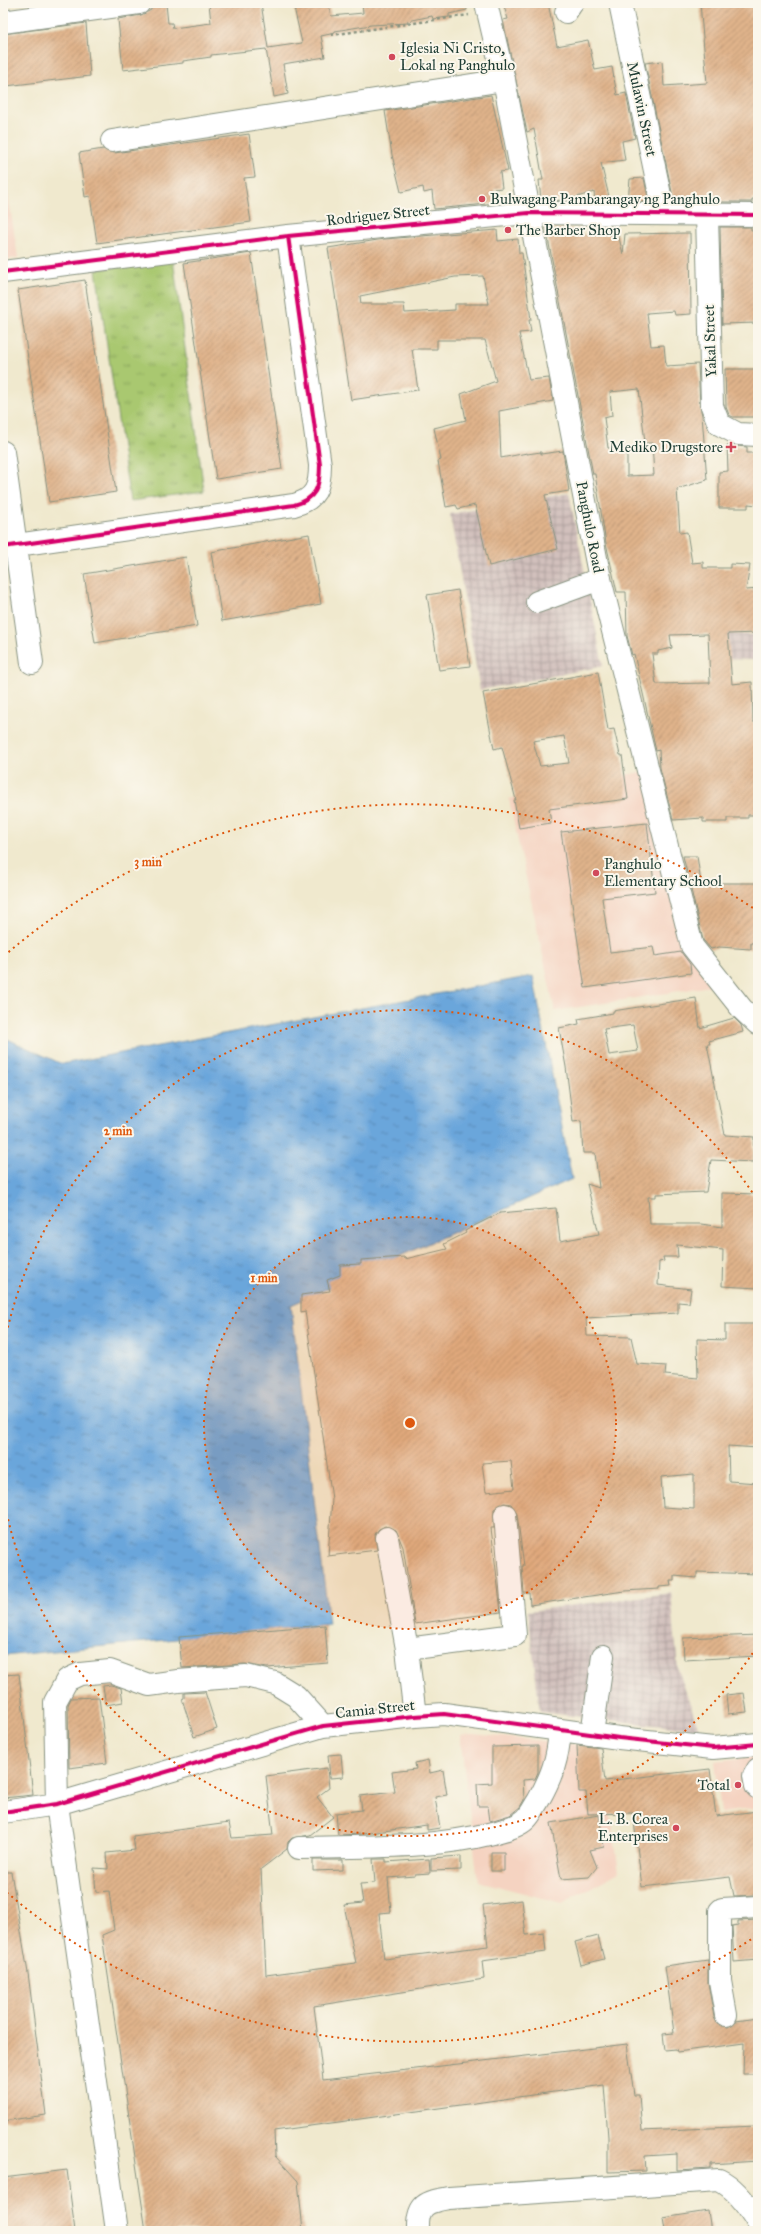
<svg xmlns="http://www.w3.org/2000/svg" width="761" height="2234" font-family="'IM FELL Great Primer',serif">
<defs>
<pattern id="industrial-grid" width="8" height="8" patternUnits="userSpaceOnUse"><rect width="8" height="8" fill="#d1c0bc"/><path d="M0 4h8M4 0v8" fill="none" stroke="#a99d9a"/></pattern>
<pattern id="grass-tufts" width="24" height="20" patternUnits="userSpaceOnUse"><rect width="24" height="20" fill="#a9c870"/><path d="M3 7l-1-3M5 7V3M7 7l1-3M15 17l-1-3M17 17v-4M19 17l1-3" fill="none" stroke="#89a45d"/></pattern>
<pattern id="water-ripples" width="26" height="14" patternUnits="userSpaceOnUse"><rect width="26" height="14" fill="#6aa6db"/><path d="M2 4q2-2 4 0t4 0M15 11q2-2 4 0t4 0" fill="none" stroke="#5788b2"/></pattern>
<pattern id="building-hatch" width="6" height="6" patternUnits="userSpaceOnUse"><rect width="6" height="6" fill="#e0b38b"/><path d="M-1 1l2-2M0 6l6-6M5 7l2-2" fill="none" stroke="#b59372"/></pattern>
</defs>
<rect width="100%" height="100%" fill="#fbf7ec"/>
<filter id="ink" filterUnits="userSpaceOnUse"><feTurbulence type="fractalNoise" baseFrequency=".025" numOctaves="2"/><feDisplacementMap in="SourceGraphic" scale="8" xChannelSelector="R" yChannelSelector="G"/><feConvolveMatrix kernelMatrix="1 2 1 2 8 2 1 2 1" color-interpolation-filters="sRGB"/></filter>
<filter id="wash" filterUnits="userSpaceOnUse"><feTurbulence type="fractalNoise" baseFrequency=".012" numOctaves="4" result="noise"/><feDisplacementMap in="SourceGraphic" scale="16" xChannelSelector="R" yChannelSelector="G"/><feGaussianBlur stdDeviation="0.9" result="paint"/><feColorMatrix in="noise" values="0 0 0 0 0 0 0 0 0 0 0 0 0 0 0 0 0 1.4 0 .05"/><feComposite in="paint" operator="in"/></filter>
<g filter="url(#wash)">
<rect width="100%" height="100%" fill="#f0e9ce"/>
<path fill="#f5d3c1" d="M3,162L18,258L3,260Z
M646,771L710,986L555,1011L509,799Z
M473,1734L601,1747L619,1872L562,1903L478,1881L460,1735Z
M758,1756V1808L721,1813L715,1761Z"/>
<path fill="url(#industrial-grid)" d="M569,493L603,666L480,690L450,514Z
M728,634L758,635V660L727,659Z
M671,1593L678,1669L699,1730L540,1712L528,1611Z"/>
<path fill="url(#grass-tufts)" stroke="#648252" d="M173,259L204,491L130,501L96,270Z"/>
<path fill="url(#water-ripples)" stroke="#447288" d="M533,976L572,1179L291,1305L329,1624L3,1656V1037L62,1064Z"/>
<g id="blocks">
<path fill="url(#building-hatch)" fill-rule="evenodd" d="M209,3H261L268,48L302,43L293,3H328L331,16L363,13L362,3H466L467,10L449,14V17L433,19L432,16L407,21L408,23L371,25L335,31V33L321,36L325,57L283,64L288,94L274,97L266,49L211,55V57L183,61V63L123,70L118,19L141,15L151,10V5L166,4L168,23H172L173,28L211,23Z
M503,3H548L557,46L588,40L595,70L612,67L617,95L626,93L635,138L622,141L625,160L601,163L610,201H595L594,192L567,200L541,201L539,180H543L534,129L527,132L503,20L508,19Z
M700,3H756L758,199H752V202H674L645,63L662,61L664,86L707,83Z
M86,23L90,76L6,86L3,34Z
M491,95L508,171L500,172L502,188L494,189L497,203L434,209L432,191L424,193L423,187L401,192L392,155L385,111Z
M249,134L255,177L244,178L251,222L97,243L90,196L85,197L79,153L103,149L114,153Z
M644,178L649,202L628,201L630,179Z
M720,227H751V230H758V323L722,324Z
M546,228L572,229V235L618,234L623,254L625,234L690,233L691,314L675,315L674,311L647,313L651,346L664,345L666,366L698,364L700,406L702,415L707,480L677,489L680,533L687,532L692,563L703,562V568H730V564L750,565L746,590L758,589V633L728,634L732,684L752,682L753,722H758V815H748V818H727V822H703V818L673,820L660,768L659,750L656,751L634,654L632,655L627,636L626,592H617L606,543L595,474H593ZM639,389L645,443H652L654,475L627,476V448H608L604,418L612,416L610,392ZM708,634L710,683L656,684L652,654H658V651L672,648L670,635Z
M497,230L498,241L518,239L519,253H522L531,320H529L531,332L519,333L529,380L549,378L553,401L499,411L501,458L527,453V454L541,452V454L563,451L569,491L545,495L558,549L489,566L475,505L458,509L456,505L446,507L438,461L441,460L434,428L466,420L461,394L496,381L485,340H437V349H412L418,390L351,400L328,248L384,239ZM483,276L489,304H455V310L405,313L404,304H361L360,296L455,277Z
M251,253L282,469L216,479L184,263Z
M85,280L116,492L49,502L18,290Z
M725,369H758V417H733L729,415L726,407Z
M727,445L747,447V453H758V505L748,504V508H719V472L728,471Z
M309,534L321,604L222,621L211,552Z
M186,557L197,626L95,643L84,574Z
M458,590L470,666L439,670L427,595Z
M598,672L608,730L614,729L620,755H622L628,799L549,809L551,823L519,828L514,800H516L502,747L494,749L483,693ZM564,736L569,763L540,766L533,741Z
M647,823L655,892L602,898L610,952L653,947L655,956L681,952L690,964L691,973L585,988L561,832Z
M683,856H697L701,883H758V943H751V949L719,947L711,949L703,940Z
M696,998L700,1028L734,1018L741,1025L743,1032L709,1041L710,1044H707L725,1135L754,1137L753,1162L711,1160L706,1192L656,1194V1197H648L650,1224H701L722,1227V1193L758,1194V1288L722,1286L723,1250L677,1245L678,1257H663L664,1261L659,1262L658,1285L691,1289L689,1303L678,1302V1313L586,1318L587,1336L631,1337L637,1364L666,1366L665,1375L698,1378L697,1339L725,1340V1324H758V1448L728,1446L729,1481L758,1483V1574L697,1572V1578L674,1576V1581H670L671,1586L659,1587V1589L624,1591L530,1605L529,1593H524L522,1566H524L517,1514L511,1504L504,1503L494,1509V1528H491L501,1612L415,1624L403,1547L396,1530L385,1526L379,1529L375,1534L377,1550L328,1556L332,1499L305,1311L301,1312V1295L330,1291L327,1280L340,1275V1265L361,1264V1260L404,1257L405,1259L447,1249L444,1244L466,1233L465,1231L474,1226L500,1213L556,1208L560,1241L599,1234L587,1184L599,1188L595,1153H583L581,1121L573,1122L566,1067L559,1028L579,1024L578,1019L613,1013V1011ZM633,1025L638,1051L609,1055L604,1029ZM511,1461L514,1489L486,1492L482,1463ZM694,1474V1509L663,1507L661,1477Z
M325,1625L328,1663L267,1668L245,1664L182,1668L179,1637Z
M758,1635V1656L684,1660L683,1638Z
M19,1674L33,1795L3,1798V1675Z
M111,1685L121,1688L123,1702L106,1705L103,1686Z
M205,1692L217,1729L194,1737L182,1699L184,1698V1693Z
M744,1693L747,1712L728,1714L726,1695Z
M99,1697L107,1763L69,1768L68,1705L71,1698Z
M577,1745L601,1748L605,1781L710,1769L716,1816L758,1811V1895L734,1896L730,1877L642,1887L633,1813L588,1814L586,1792H579Z
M538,1746V1772L535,1779L523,1780L524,1800L520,1807L510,1815L490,1821L488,1806H478L477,1784L492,1783V1747Z
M341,1754L343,1777L330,1778L328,1755Z
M428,1760L430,1773L443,1770L447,1795L435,1797L440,1828L427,1830V1825L362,1834L338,1835L336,1813L362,1810L360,1796L395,1792L392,1772L416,1769L415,1763Z
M327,1768L329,1788L317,1797L333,1817L310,1835L292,1838L288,1842L287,1849L261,1869L266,1975L356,1963L344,1905L363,1903L360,1884L375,1883L373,1859H386V1862L429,1859L430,1873L415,1874V1876L388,1878L391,1912L379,1913L384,1959L488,1946L483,1905L522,1900L526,1935L544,1933L546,1952L482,1961L484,1979L314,2006L323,2080L627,2044L634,2095H639L642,2131L756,2126L758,2161L710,2164V2168L677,2170V2154L645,2156L646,2171L608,2172V2137L604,2085L274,2131L275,2156L298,2181L303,2231H146L102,1935L114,1930L109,1891L96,1892L94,1868L108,1869L107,1853L135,1850L133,1836L229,1823L232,1838L273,1835L266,1776Z
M599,1815L604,1847L590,1850L597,1867L589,1877L561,1879L551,1823Z
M491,1852H504V1871H491Z
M461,1856V1870L431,1871V1858Z
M313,1860H343V1870L313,1871Z
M3,1872H11L28,1973L46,2115L3,2121Z
M758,1920V1960L734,1962L732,1926L738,1925V1921Z
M598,1936L604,1959L581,1965L575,1942Z
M708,1960V1983L714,2017L717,2023L728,2027L736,2021L758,2018V2074H743L744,2043L677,2052L676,2049L665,2050L663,2034L674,2033L665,1966Z
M67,2170L75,2231H3V2178Z
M708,2211L711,2231H665L663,2218Z"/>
</g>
</g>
<g filter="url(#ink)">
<use href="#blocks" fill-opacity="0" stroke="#889381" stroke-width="1"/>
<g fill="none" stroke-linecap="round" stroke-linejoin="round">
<g stroke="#889381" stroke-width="24">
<path id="minor" d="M620,3L664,214
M566,12L572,3
M3,22L139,3
M112,141L504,80
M707,215L712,406L719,424L738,434L758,435
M3,272L288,236L528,213L758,215
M3,452L32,663
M3,547L294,505C316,499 320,487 320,465L288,236
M537,602L600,579
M387,1538L407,1649L415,1716
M407,1649L515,1635L505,1515
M592,1734L603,1656
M758,1769L754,1776L756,1786L758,1788
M3,1812L57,1804L323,1726L415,1716L444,1714L619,1738L713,1748L758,1744
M299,1848C364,1846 430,1849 493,1833C503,1830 518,1827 526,1819C531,1814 534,1807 538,1801C552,1776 558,1759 560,1730
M726,2015L720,1981V1911L722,1909L758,1907
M117,2231L57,1804L55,1702L67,1680L80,1674L110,1671L149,1685L178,1681L246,1676L275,1683L296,1696L323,1726
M418,2231C417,2204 426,2202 449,2198L719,2180C736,2188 749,2207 758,2222"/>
</g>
<g stroke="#889381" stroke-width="24">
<path id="major" d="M486,3L504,80L600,579L692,946L742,1009L758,1024"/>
</g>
<path stroke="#889381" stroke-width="2.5" stroke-dasharray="3 3" stroke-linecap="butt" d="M331,35L469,15"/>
<use href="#minor" stroke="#fff" stroke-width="22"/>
<use href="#major" stroke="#fff" stroke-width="22"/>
<g stroke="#fbf7ec" stroke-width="6">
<path id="cycleway" d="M3,272L288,236L528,213L758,215
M3,547L294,505C316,499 320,487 320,465L288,236
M3,1812L57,1804L323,1726L415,1716L444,1714L619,1738L713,1748L758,1744"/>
</g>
<use href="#cycleway" stroke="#d6006c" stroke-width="4"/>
</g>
</g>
<circle cx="410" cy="1423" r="206" fill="#de580e" fill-opacity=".12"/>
<g fill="none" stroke="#de580e" stroke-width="2" stroke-dasharray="2 4">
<circle cx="410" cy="1423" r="206"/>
<path d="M756 1648A413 413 0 0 1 3 1495M3 1351A413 413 0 0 1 756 1198"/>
<path d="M756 1936A619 619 0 0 1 4 1890M4 956A619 619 0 0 1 756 910"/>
</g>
<g fill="#d1495b" stroke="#fbf7ec" stroke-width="1.5">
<circle cx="392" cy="57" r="4"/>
<circle cx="482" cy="199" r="4"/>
<circle cx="508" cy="230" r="4"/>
<path d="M729 441h4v4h4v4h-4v4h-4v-4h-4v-4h4z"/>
<circle cx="596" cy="873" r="4"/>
<circle cx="738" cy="1785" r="4"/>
<circle cx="676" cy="1828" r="4"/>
</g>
<g text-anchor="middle" stroke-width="4" stroke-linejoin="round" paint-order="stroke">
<g font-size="15" fill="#1f3d34" stroke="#fbf7ec" text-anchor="start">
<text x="400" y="53">Iglesia Ni Cristo,<tspan x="400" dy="17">Lokal ng Panghulo</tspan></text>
<text x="490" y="204">Bulwagang Pambarangay ng Panghulo</text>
<text x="516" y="235">The Barber Shop</text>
<text x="723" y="452" text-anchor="end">Mediko Drugstore</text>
<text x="604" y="869">Panghulo<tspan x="604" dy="17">Elementary School</tspan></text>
<text x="730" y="1790" text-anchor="end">Total</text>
<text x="668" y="1824" text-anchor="end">L. B. Corea<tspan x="668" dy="17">Enterprises</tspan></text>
</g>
<g font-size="15" fill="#1f3d34" stroke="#fbf7ec">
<text transform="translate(642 109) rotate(78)" y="5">Mulawin Street</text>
<text transform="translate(378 215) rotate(-6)" y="5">Rodriguez Street</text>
<text transform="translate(710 341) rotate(-92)" y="5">Yakal Street</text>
<text transform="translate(590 527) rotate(79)" y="5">Panghulo Road</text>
<text transform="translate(375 1709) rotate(-6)" y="5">Camia Street</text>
</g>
</g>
<circle cx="410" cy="1423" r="6" fill="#de580e" stroke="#fbf7ec" stroke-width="2"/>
<g font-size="12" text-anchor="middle" font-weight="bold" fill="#de580e" stroke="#fbf7ec" stroke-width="4" stroke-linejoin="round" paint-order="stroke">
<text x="148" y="866">3 min</text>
<text x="118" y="1135">2 min</text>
<text x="264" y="1282">1 min</text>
</g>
<rect width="761" height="2234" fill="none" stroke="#fbf7ec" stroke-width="16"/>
</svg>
